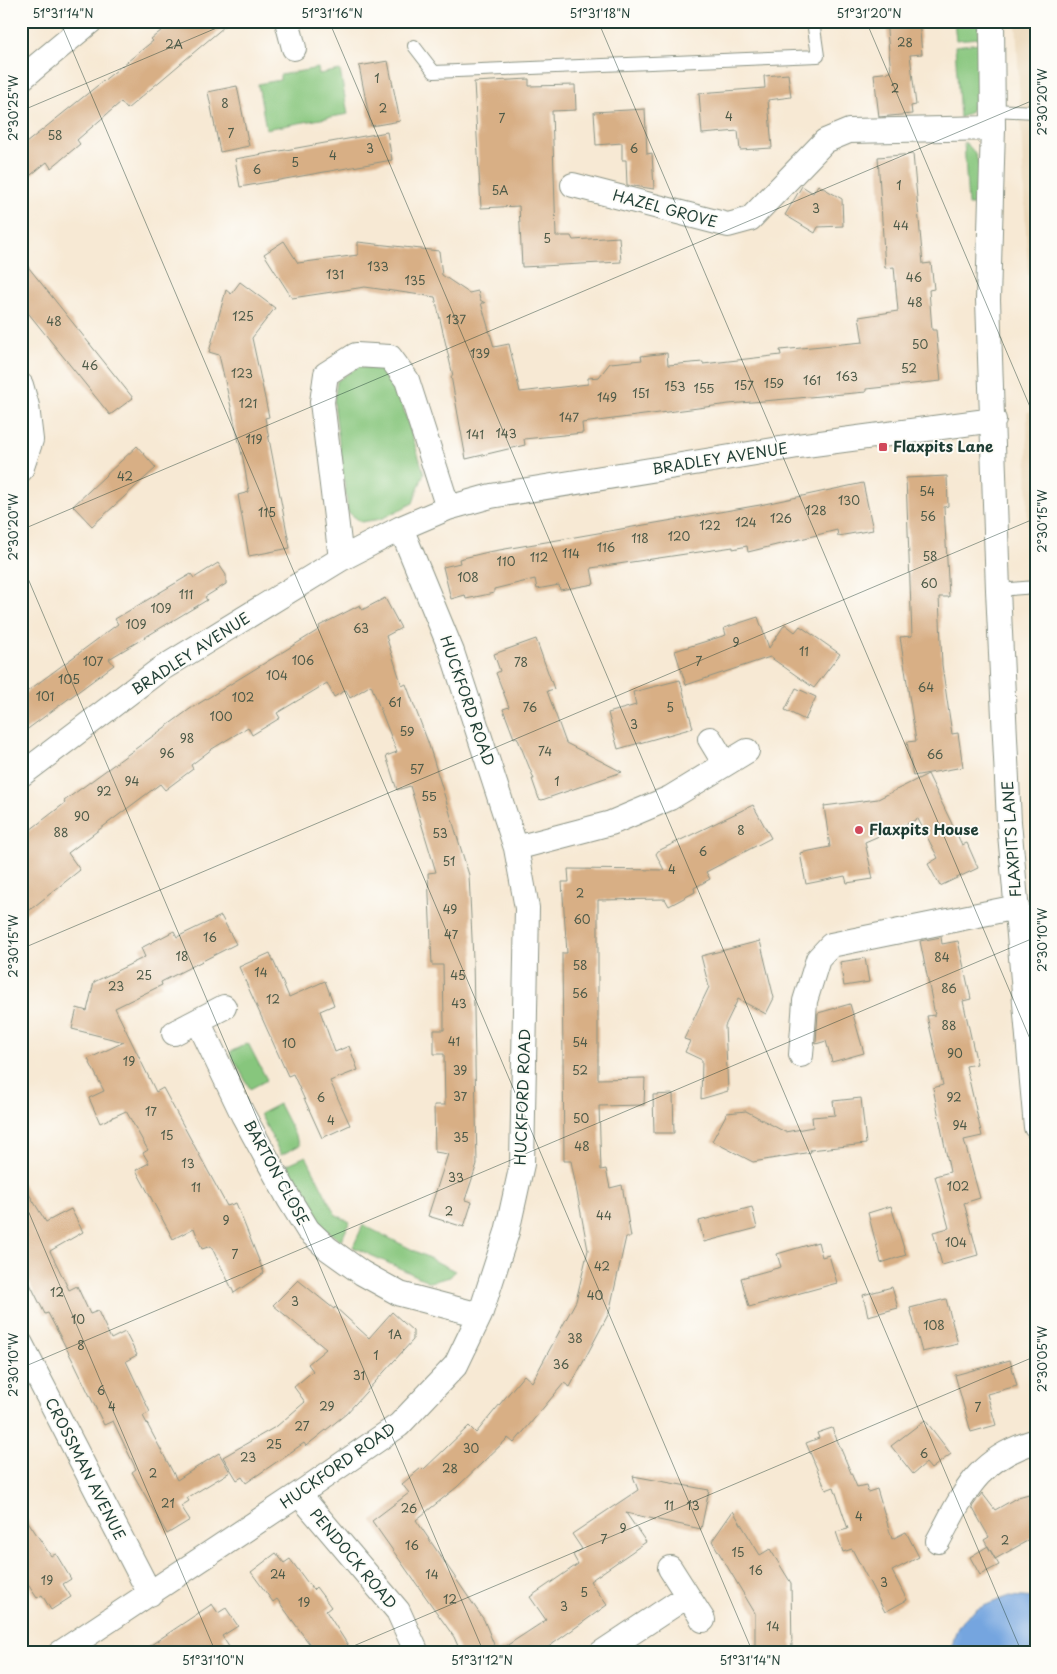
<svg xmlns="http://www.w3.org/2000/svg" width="1057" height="1674" font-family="'Playpen Sans',sans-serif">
<rect width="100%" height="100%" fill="#fdfcf7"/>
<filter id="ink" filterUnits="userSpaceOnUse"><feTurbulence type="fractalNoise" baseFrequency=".02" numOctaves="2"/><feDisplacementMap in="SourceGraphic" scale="10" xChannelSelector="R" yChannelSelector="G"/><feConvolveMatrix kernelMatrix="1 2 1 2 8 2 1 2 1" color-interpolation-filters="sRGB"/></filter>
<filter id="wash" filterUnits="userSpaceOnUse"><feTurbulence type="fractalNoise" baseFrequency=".0096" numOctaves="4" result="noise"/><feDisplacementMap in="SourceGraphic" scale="20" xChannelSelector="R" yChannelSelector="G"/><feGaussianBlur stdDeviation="1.12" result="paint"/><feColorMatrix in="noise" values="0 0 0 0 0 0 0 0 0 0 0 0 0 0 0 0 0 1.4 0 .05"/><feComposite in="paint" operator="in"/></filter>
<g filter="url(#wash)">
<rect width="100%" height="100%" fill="#f7e9d4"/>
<path fill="#ebd8ba" d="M1016,21H1036V275H1028Z
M1036,411V601L1028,602L1027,412Z"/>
<path fill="#87c67d" stroke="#538258" d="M954,21H978L979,38L956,40Z
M979,43V99L969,113L960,118L955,46Z
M318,68L319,74L340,70L348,114L266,129L258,84L280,80V75Z
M964,142C986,158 978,180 977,205H968Z
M359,366L384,368L396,385L424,473L413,503L381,519L361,522L348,512L334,402L337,381Z
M248,1043L267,1080L250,1089L230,1052Z
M279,1104L300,1145L281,1155L260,1114Z
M306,1156L335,1214L350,1222L341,1241L313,1221L286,1165Z
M363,1225L455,1271L450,1277L430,1282L353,1247Z"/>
<path fill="#75a5df" stroke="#4a718a" d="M1010,1596L1036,1598V1653H952C953,1614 978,1608 1010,1596Z"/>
<g id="blocks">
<path fill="#d8af85" d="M173,21H231L127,109L121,102L77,140L80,144L51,168L47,162L21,183V147L153,41L151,39Z
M886,21H919L922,54L910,55L916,105L911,106L912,114L879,117L874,74L891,72Z
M388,61L400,121L371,126L359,66Z
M788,74L791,97L768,100L772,148L740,150L738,131L702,134L699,93L765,88L764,76Z
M529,79V86L575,85L576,110L552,111L556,236H571L573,240L619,237L621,262L522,267L519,206L481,208L474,82Z
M237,86L249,146L220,152L208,92Z
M645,109L647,154L652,153L654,189L627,185L626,160H622V143L596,145L594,112Z
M387,132L392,160L240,187L235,159Z
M913,154L923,264L931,263L934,289L929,290L932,330H936L941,381L866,389V392L729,404L582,423L583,433L524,439L525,445L466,459L451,376H453L435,297L365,287L292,298L264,254L284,241L298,263L358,255V242L439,251L442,275L469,293L478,291L480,300L485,303H481L494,347L509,344L520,392L588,384V378L599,377L610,363L642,360L641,356L667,353L668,365L703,362V364L781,355L780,350L863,342L859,317L898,311L894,267L885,268L878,157Z
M818,185L842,199L843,226L818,227L815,233L785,215L802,186L813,193Z
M21,258L133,398L110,415L21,304Z
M240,282L275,308L252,338L269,417L265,418L290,548L249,556L238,495L249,492L243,459L219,355L209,352L226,290L231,294Z
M137,446L156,468L92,526L73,506Z
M947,476L948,506L944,507L949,597H939L942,665L952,734L958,733L963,767L913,776L907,742L916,741L900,637L912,636L906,478Z
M863,483L873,530L838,536L837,530L748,552L747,546L733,549V547L591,568L594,584L560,590L559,585L537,589L535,579L494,589V593L466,599L465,595L451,599L443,567L460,563L459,559L488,552L760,505Z
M218,563L226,575V584L205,597L207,600L109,659L114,665L21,734V696L118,624L115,619L191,574L194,578Z
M385,598L401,628L386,636L402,686L406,684L428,742L469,875L473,959L477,1164L465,1200L472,1202L464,1227L428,1216L448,1154L435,1152L434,1105H445L444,1054H434V1030H444V1021L443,965H432L428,873L436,872L410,786L397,790L386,756L397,752L371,685L350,698L346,690L334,697L327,683L277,713L280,718L252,735L248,727L212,749L191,765L193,769L165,790L160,784L68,853L80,870L21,917V837L65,803L64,801L190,709L320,629L319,626L360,605L362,610Z
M758,617L769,648L785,624L795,632L800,626L840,654L814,688L770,657L686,685L675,651L726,635L724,628Z
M536,639L554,689L547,691L566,743L622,772L542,800L539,799L532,779H534L517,737L514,738L503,709L509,707L496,673L500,671L494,654Z
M680,680L693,728L618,749L608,713L636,705L633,692Z
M796,688L816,697L805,720L785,710Z
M928,774L962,845L967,843L978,868L940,886L928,864L938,858L918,819L865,842L873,879L847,883L845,876L806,884L800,853L830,847L824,806L878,799Z
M753,805L771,838L706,872L710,879L694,888L695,892L669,906L665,899L598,900V1079L645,1078L644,1105L599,1106L601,1170L606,1169L610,1188L622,1185L631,1237H626L609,1313L570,1387L564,1383L514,1443L508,1438L457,1487L416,1520L484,1620L497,1652L546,1620L530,1597L578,1564L573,1555L582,1549L572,1534L638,1490L633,1476L709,1490L701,1529L626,1513L646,1542L590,1581L607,1605L540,1653H461L454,1637L372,1521L409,1493L402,1484L421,1468L423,1470L469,1426L476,1433L524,1375L532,1382L576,1301L588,1250L571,1161H564L562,953H567L562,882H569L568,869L664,870L656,854L658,851Z
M221,916L236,944L161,982L162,985L115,1008L156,1092L163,1088L227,1206L236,1203L264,1273L234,1293L211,1246L202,1249L194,1228L173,1239L136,1170L149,1163L143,1153L148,1150L126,1111L100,1123L89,1098L104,1091L88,1059L124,1042L72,1029L77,1008L87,1011L94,982L145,957L141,948L174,931L177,937Z
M941,937L942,944L958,941L971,999L963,1001L977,1064L966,1066L982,1136L964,1140L980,1198L964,1203L978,1255L942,1265L933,1232L949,1228L935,1176L950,1172L933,1088L943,1085L927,1016L935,1015L920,941Z
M760,941L774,998L766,1014L738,999L725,1026L728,1091L701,1099L702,1060L685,1052L690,1041L684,1039L709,987L701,956Z
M270,953L289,997L325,981L334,1005L320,1011L335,1052L349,1046L358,1070L330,1081L350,1125L322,1138L293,1074L288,1076L239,967Z
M865,958L869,982L844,986L840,962Z
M850,1004L864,1053L832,1062L826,1041L816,1044V1042L818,1013Z
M673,1094L674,1133H654L653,1095Z
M861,1098L866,1144L810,1150L811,1152L753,1162L712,1141L727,1113L746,1111L785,1132L813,1127L812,1117L835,1115L833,1101Z
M21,1181L46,1222L71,1209L83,1232L50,1251L69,1290L77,1286L90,1314L98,1311L111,1339L125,1332L137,1355L126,1361L150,1412L143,1416L177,1480L219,1453L230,1472L187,1498L189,1501L181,1506L190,1520L167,1534L132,1472L136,1469L113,1421L104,1425L74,1363L48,1313L45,1314L21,1266Z
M891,1206L906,1255L881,1263L868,1213Z
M752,1207L757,1228L704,1242L699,1221Z
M818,1242L822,1257L829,1255L837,1283L749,1307L741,1278L781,1267L777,1254Z
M298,1280L334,1309L335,1307L369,1338L392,1312L413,1331V1340L346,1414L306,1446L304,1443L246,1483L242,1477L237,1480L223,1457L277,1426L305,1402L294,1387L313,1371L308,1364L326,1349L273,1305Z
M892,1287L898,1308L868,1316L863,1295Z
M946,1299L958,1344L922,1352L910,1308Z
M1010,1360L1017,1386L987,1394L996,1425L971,1432L955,1375Z
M925,1420L951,1454L931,1469L926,1463L913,1474L891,1446Z
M832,1428L857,1487L866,1485L868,1492L877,1489L892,1539L906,1532L919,1557L892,1571L907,1600L885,1612L852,1549L843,1552L836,1532L848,1529L834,1487L826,1490L806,1443L819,1438L817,1433Z
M1036,1492V1536L995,1559L984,1540L989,1537L972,1507L982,1493L995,1510L1018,1497Z
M21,1511L51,1556L56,1554L71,1579L63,1584L71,1597L51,1610L42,1595L37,1598L21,1574Z
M733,1511L760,1555L770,1549L791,1583L792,1653H755V1613L712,1541Z
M988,1546L999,1565L980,1575L970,1557Z
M276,1553L284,1563L290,1559L313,1590L316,1587L331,1607L326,1611L353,1653H316L277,1599L273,1602L251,1572Z
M212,1604L218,1613L226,1608L238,1626L222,1636L233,1653H139Z"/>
</g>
</g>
<g filter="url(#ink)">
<use href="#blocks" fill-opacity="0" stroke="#8b9384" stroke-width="1"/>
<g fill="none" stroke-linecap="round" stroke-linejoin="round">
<g stroke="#8b9384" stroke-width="14">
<path id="service" d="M414,46L434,72L818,56L813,21
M993,110L1036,112
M998,590L1036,587"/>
</g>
<g stroke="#8b9384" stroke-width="26">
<path id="minor" d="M287,21L294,48
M992,21L993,128L988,300L998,590L1009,822L1036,1127
M21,79L91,21
M573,185L728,225L750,219L825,141L849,131L993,128
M21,385L27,406L31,440L21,470
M341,559L322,402L326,374L356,355L390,357L407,380L448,508
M710,739L725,764
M21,775L158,671L341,559L401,528L448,508L491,496L798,446L994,420
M516,848L611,823L670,798L747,751
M198,1021L243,1115L289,1199L308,1230L327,1248L362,1273L400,1294L480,1315
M174,1033L224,1007
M801,1055L805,1001L818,959L831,945L1017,907
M21,1344L150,1594
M299,1494L398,1611L417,1653
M938,1541C965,1491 977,1459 1036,1441
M670,1568L703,1620
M60,1653L299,1494L399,1425L456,1365L480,1315L507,1232L522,1164L527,908L516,848L452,652L401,528
M601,1653L687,1596"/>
</g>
<use href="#service" stroke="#fff" stroke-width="12"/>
<use href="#minor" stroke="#fff" stroke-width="24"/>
</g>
</g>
<path fill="none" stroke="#1f3d34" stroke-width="1" stroke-opacity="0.45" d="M60,21L753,1653M329,21L1022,1653M598,21L1036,1053M866,21L1036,421M21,111L233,21M21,530L1036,99M21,562L484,1653M21,949L1036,518M21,1194L216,1653M21,1368L1036,937M337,1653L1036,1356"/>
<g fill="#d1495b" stroke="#fdfcf7" stroke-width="2">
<rect x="878" y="442" width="10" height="10" rx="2.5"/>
<circle cx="859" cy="830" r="5"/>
</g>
<g text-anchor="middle" stroke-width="4" stroke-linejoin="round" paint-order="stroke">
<g font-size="12" fill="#4d5a48">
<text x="905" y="47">28</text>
<text x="174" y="49">2A</text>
<text x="377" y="83">1</text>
<text x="895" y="93">2</text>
<text x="225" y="108">8</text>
<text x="383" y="113">2</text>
<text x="729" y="121">4</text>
<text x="502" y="123">7</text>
<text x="231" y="138">7</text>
<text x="55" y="140">58</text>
<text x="370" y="153">3</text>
<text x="634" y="153">6</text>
<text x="333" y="160">4</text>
<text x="295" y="167">5</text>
<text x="257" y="174">6</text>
<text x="899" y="190">1</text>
<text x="500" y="195">5A</text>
<text x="816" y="213">3</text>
<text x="901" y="230">44</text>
<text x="547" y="243">5</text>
<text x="378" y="271">133</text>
<text x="335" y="279">131</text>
<text x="914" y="282">46</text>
<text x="415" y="285">135</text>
<text x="915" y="307">48</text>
<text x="243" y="321">125</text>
<text x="456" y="324">137</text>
<text x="54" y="326">48</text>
<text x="920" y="349">50</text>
<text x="480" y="358">139</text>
<text x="90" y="370">46</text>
<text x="909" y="373">52</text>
<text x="242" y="378">123</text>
<text x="847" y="381">163</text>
<text x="812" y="385">161</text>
<text x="774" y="388">159</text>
<text x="744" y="390">157</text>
<text x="675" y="391">153</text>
<text x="704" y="393">155</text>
<text x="641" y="398">151</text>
<text x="607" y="402">149</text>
<text x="248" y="408">121</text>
<text x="569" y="422">147</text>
<text x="506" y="438">143</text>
<text x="475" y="439">141</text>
<text x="254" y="444">119</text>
<text x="125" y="481">42</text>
<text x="927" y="496">54</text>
<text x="849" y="505">130</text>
<text x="816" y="515">128</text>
<text x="267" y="517">115</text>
<text x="928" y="521">56</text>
<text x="781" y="523">126</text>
<text x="746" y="527">124</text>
<text x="710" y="530">122</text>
<text x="679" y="541">120</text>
<text x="640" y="543">118</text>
<text x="606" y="552">116</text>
<text x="571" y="558">114</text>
<text x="930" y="561">58</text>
<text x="539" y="562">112</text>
<text x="506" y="566">110</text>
<text x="468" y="582">108</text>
<text x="929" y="588">60</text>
<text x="186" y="599">111</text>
<text x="161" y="613">109</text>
<text x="136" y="629">109</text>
<text x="361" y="633">63</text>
<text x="736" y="647">9</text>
<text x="804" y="656">11</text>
<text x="303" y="665">106</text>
<text x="93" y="666">107</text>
<text x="699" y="666">7</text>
<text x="521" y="667">78</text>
<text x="277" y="680">104</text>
<text x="69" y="684">105</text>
<text x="926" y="692">64</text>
<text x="45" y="701">101</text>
<text x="243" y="702">102</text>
<text x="395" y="707">61</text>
<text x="530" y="712">76</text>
<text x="670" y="712">5</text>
<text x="221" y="721">100</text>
<text x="634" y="729">3</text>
<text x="407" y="736">59</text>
<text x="187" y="743">98</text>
<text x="545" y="756">74</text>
<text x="167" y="758">96</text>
<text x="935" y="759">66</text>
<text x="417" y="774">57</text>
<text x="132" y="786">94</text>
<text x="557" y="786">1</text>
<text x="104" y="796">92</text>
<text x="429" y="801">55</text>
<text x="82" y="821">90</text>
<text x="741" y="835">8</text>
<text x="61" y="837">88</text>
<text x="440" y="838">53</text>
<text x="703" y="856">6</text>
<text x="449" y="866">51</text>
<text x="672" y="874">4</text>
<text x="580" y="898">2</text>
<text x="450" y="914">49</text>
<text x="582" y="924">60</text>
<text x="451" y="939">47</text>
<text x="210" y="942">16</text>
<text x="182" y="961">18</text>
<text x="942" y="962">84</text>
<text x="580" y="970">58</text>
<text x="261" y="977">14</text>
<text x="144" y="980">25</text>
<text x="458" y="980">45</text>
<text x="116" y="991">23</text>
<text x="949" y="993">86</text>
<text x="580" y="998">56</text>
<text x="273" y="1004">12</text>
<text x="459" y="1008">43</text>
<text x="949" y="1030">88</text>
<text x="454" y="1046">41</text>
<text x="580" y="1047">54</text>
<text x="289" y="1048">10</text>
<text x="955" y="1058">90</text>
<text x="129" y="1066">19</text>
<text x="460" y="1075">39</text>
<text x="580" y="1075">52</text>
<text x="460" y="1101">37</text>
<text x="321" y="1102">6</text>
<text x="954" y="1102">92</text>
<text x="151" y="1116">17</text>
<text x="581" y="1123">50</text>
<text x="331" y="1125">4</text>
<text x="960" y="1130">94</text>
<text x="167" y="1140">15</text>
<text x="461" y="1142">35</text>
<text x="582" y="1151">48</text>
<text x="188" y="1168">13</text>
<text x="456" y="1182">33</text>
<text x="958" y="1191">102</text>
<text x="196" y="1192">11</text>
<text x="449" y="1216">2</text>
<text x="604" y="1220">44</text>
<text x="226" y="1225">9</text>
<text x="956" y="1247">104</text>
<text x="235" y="1259">7</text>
<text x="602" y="1271">42</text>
<text x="57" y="1297">12</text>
<text x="595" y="1300">40</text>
<text x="295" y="1306">3</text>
<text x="78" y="1324">10</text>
<text x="934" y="1330">108</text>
<text x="395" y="1339">1A</text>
<text x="575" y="1343">38</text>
<text x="81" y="1350">8</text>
<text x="376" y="1360">1</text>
<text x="561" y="1369">36</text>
<text x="359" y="1380">31</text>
<text x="101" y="1395">6</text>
<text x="112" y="1411">4</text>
<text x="327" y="1411">29</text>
<text x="978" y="1412">7</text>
<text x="302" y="1431">27</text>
<text x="274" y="1449">25</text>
<text x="471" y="1453">30</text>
<text x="924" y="1458">6</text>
<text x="248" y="1462">23</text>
<text x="450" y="1473">28</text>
<text x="153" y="1478">2</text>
<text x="168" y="1508">21</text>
<text x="669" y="1510">11</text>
<text x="693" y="1510">13</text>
<text x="409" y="1513">26</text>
<text x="859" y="1521">4</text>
<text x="623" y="1533">9</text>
<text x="604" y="1544">7</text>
<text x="1005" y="1545">2</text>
<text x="412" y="1550">16</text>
<text x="738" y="1557">15</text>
<text x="756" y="1575">16</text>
<text x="278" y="1579">24</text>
<text x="432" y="1579">14</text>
<text x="47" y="1585">19</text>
<text x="884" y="1587">3</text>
<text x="584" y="1597">5</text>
<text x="450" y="1604">12</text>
<text x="304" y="1607">19</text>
<text x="564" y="1611">3</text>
<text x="773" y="1631">14</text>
</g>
<g font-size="15" fill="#1f3d34" stroke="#fdfcf7">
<text transform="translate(665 209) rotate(15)" y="5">HAZEL GROVE</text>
<text transform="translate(720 459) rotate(-9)" y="5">BRADLEY AVENUE</text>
<text transform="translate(191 654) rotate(-33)" y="5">BRADLEY AVENUE</text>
<text transform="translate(467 701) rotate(71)" y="5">HUCKFORD ROAD</text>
<text transform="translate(1012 839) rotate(-94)" y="5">FLAXPITS LANE</text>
<text transform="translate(523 1097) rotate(-88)" y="5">HUCKFORD ROAD</text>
<text transform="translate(276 1173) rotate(61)" y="5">BARTON CLOSE</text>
<text transform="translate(338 1466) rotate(-35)" y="5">HUCKFORD ROAD</text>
<text transform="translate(85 1469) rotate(63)" y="5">CROSSMAN AVENUE</text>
<text transform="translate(353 1559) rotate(50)" y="5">PENDOCK ROAD</text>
</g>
<g font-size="15" font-weight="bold" fill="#1f3d34" stroke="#fdfcf7" text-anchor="start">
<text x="893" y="452">Flaxpits Lane</text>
<text x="869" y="835">Flaxpits House</text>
</g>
</g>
<rect width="1057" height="1674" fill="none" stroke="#fdfcf7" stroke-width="55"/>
<rect x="28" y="28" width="1002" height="1618" fill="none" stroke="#1f3d34" stroke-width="2"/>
<g font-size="12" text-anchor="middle" fill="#1f3d34">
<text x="63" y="18">51°31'14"N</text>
<text x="332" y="18">51°31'16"N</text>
<text x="600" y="18">51°31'18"N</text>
<text x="869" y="18">51°31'20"N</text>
<text transform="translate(1043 102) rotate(-90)" y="4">2°30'20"W</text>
<text transform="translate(14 108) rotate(-90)" y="4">2°30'25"W</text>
<text transform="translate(1043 521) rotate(-90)" y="4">2°30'15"W</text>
<text transform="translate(14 527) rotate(-90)" y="4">2°30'20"W</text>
<text transform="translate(1043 940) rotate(-90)" y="4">2°30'10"W</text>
<text transform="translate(14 946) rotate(-90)" y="4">2°30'15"W</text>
<text transform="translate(1043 1359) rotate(-90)" y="4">2°30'05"W</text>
<text transform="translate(14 1365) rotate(-90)" y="4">2°30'10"W</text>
<text x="213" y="1665">51°31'10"N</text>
<text x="482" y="1665">51°31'12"N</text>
<text x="750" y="1665">51°31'14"N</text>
</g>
</svg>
